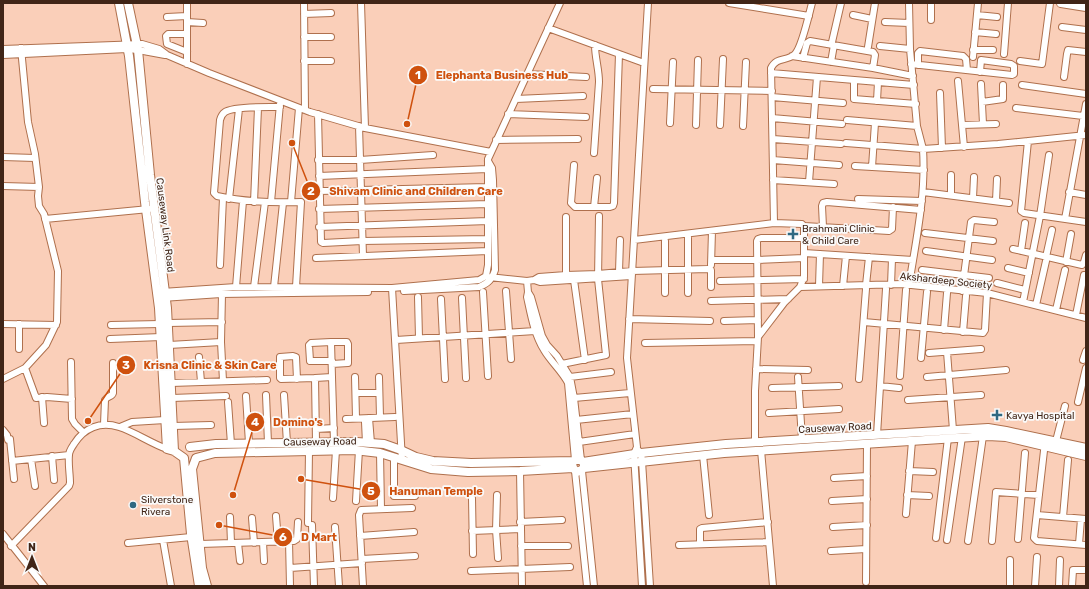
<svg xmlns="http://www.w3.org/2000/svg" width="1089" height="589" font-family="Rubik,sans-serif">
<rect width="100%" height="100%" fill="#facfb9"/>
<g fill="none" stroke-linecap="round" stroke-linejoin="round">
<g stroke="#af704d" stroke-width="8">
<path id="minor" d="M187,3V64
M304,3L305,110
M361,3L365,128
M729,3L809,16
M909,3L910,49L917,126L923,149L998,144L1086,135
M931,3V20
M304,14L331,13
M853,15L872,19
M977,15L997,17
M167,17L187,16
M187,22L203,23
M885,22L909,23
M1062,27L1086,30
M548,28L644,63
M975,32L996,34
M187,34H168L166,36L167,44L187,52
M304,37H331
M832,42L841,3
M880,46L910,49
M868,47L875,3
M3,49L142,44L159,49L167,55L209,73L310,112L365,128L491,152
M973,50H993
M1004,54L1008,3
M3,55L127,49L138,50L165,55
M792,56L873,68L913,76
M973,57L978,3
M803,58L807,43L810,41L873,52L875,55L873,68
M304,61H331
M1020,61L1042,64L1050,3
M831,62L834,45
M911,64L1012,75L1014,74V66L1011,64L981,60L980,72
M918,65V53L920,51L963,56L966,59L967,70
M771,73L914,85
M527,74L586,77
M1064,77L1067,54L1068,50L1086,52
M854,80V99L916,104
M958,81L964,147
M981,84L983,124
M1022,85L1086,94
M653,89L772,91
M940,93L942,148
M772,97L843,103
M516,99L583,96
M877,101L878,82
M982,102L1003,99V85
M280,107C268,107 233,106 225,112C222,114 221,116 220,120L214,193L217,196C245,202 272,203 301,202L296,287
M1016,108L1083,116
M318,114L321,242L323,243L362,241L488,239
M508,114L586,117
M772,118L842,124
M847,120L917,126
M670,123L673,62
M696,125L698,60
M720,125L723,59
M962,125L996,124
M359,126L363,256
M743,126L746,62
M773,139L841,144
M496,140L578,139
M1028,141L1021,211L1024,213L1086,222
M846,143L923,149C926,195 916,240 909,285
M594,153L599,82C599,69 595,58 595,45
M3,157L35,158
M318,160H360L433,155
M773,160L839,165
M574,165L571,203L575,207H610L613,206L614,203L619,54
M855,166L924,170
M872,167L875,123
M319,176L487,169
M773,180L834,184
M809,182L817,77
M3,186L39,187
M319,191L487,187
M923,192L1009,203
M1069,192L1086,195
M951,195V175
M973,198L974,177
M229,199L239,109
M858,199L922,201
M996,201L997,179
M254,202L258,108
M271,202L280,104
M291,202L299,108
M594,207L597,178
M319,209L488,204
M45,219L149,209
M1065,219L1086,104
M774,223L771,68C777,56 787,62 795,54C802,47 809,14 812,3
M804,226L889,231L892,229L893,207
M319,227L488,221
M823,227L822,206L823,203L827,202L921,210
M925,233L993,241
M634,240L774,223L802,224L804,226V277L800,287L784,303L758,337L755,391V442
M665,241V293
M1013,249L1082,265L1084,262L1086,255
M926,251L992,260
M1021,251L1025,223
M804,253L913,260
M1046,257L1052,230
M316,258L488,251
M715,260H757L804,258
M1066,262L1071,234
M220,265L223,198
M711,265L712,231
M1008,268L1029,273
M922,270L989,278
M619,272L620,240
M566,275V217
M489,277L527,281L534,280L540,282L631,276
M534,280L539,277L566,275L598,274L632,271L708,269L711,270V287
M574,280L585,360
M527,281L528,292L527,297C531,315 534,334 544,350C551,362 562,371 568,383L575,460
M720,281L804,279
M997,283L1025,290
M866,285L869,257
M891,285L892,259
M819,286L820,254
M843,286L846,256
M236,287L243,201
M254,287L265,202
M274,287L283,203
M800,287L902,284L987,293L1086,318
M392,288L402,460
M404,291L479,287C489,283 492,279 495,270L493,180L492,168L488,161
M506,291L511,359
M962,291L971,222L974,220L994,222
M162,292L236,287L392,288L479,280L486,276L488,265V159L560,3
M483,292L488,376
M528,292L531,297L542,336L547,345L557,356L570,377L574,398L581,460
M688,293V234
M222,294L221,342L223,381
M418,297L419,338
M162,298L221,294L368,292
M462,298L466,378
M441,299L445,379
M711,301L788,299
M1023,302L1040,216L1049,155
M1036,305L1046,261
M1056,310L1065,270
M1076,315L1084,275
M629,319L710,321
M724,321L758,320
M864,322L983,333L985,330L987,293
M168,323L222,322
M3,324L56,325
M19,324V349
M111,325L160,324
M944,330L947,293
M963,332L966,296
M758,337L757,241L758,239L761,238H804
M110,339L161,337
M396,340L535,331
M331,342L311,343L309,345L310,361H332
M645,343L757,341
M169,345L221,342
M947,352L953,430
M929,353L981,349
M199,357L201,382
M921,358L927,292
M1083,360L1086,351
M71,362L72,419L75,424L83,432
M332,364L348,363V344L347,342H331L332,377
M562,364L606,355L598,279L599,216
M25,368L36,398L47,397L72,399
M756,369L808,370
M900,376L906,290
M355,377L356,418
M379,377L380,417
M570,377L611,372
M798,377L802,439
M927,377L1006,370
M3,379L25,368L46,345L57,322L58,271L44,214L39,206L38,196L39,187L35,154L28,122L21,48
M297,379L296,357L293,356L280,357V378L281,379L315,378
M859,379L866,289
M171,383L267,380
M880,386L899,388
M772,388L839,386
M356,393H379
M266,395L268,443
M284,395L287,443
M246,396L249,443
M42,397L44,423
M172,398L226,396
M574,398L630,393
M908,400L981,395
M228,402L231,444
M1078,402L1086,368
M769,413L839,409
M369,418L371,443
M346,419L395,417
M576,420L633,414
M365,422L366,443
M104,424L105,400C107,396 112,397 113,393V363
M173,426L211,425
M120,427L132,422L165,420
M316,429L334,428
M3,430L7,435L8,440
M877,435L886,289
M10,439L14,479
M1056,441L1065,406
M316,442L315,378L332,377L334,442
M579,442L635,434
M1045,442L1034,538L1037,541L1086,545
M638,450L641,453L642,461L650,586
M761,450L773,586
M380,453L381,509
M703,455L709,515
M52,456L54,480
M394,457V496H415
M31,459L35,486
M12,461L69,455
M520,471L522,586
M575,471L587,586
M582,471L594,586
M909,471L933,472
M834,478L867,476
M497,495L496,530L498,558
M907,495L929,496
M333,498L336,450
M472,498L473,554
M356,501L359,450
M832,501L867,499
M906,514L912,441
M1037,515L1086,519
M276,516L278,542
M230,517L231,543
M1063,517L1068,460
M252,518L254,543
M520,522L562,520
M308,523L309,451
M312,525L314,586
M335,527L339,586
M833,527L867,525
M472,531L521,529
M3,534L44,586
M360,536L414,532
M936,538L948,438
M1018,539L1025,453
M163,540L171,586
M947,540L962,437
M289,541L290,586
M968,541L983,436
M992,541L996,492L1039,495
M263,542L264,561
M128,543L191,537
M238,543L240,561
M200,544L294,541L297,539L298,522
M700,544V529L702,528L768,522
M1079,544L1081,519
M679,545L769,542
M11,546L69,486L70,483C70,474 68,464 69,455C69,451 72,447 74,444C84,428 100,421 119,427C135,432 150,443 167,449
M521,546H568
M831,551L866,549
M362,559L415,556
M1010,560V586
M290,568L362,563
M471,571L570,567
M866,582L867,443
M363,586L359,515L361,510L412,508
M642,586L634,454L637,447L627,358L648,3
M1035,586L1037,557
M1059,586L1060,560
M1072,586L1073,570H1086"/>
</g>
<g stroke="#af704d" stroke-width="10">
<path id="major" d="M119,3L129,56L145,202L159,308L167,449L174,451L184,458L191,534L199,586
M128,3L138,50L150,175L167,308L174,451
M1061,3L1086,7
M190,447L216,444L357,442L384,444L401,450L416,457L433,461L471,463L573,461
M583,462L641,453L726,444L988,428L1006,431L1086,448
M584,468L724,453L988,436L1006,437L1086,456
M207,586L202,568L192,469L196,458L215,453L354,450L380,453L431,469L468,472L520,471L573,468L577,472L583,469C585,465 584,462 581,460H575L572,463L573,468"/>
</g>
<use href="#minor" stroke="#fff" stroke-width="6"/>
<use href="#major" stroke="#fff" stroke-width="8"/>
</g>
<g fill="#2f6982" stroke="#fafafa" stroke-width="1.5">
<path d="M791 228h4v4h4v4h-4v4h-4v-4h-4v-4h4z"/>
<path d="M995 409h4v4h4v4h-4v4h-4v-4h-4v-4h4z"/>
<circle cx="133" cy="505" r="4"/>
</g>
<g text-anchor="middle" stroke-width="3.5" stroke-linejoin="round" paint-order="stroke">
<g font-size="10" fill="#402517" stroke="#fafafa">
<text transform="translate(166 225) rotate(83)" y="4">Causeway Link Road</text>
<text transform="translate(946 280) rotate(6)" y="4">Akshardeep Society</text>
<text transform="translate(835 427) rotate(-3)" y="4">Causeway Road</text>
<text transform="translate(320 441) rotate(-1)" y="4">Causeway Road</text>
</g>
<g font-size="10" fill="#402517" stroke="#fafafa" text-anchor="start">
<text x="802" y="232">Brahmani Clinic<tspan x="802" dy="12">&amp; Child Care</tspan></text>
<text x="1006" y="419">Kavya Hospital</text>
<text x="141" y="503">Silverstone<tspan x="141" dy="12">Rivera</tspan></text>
</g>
</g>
<path fill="none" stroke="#cf510e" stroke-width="1.5" d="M407 124L418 75M292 143L311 191M88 421L126 365M233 495L255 422M301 479L371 491M219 525L283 537"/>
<g fill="#cf510e" stroke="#fafafa" stroke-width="1.5">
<circle cx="407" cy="124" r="4"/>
<circle cx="292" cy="143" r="4"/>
<circle cx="88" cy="421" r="4"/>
<circle cx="233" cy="495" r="4"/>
<circle cx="301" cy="479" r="4"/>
<circle cx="219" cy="525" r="4"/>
<circle cx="418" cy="75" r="10"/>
<circle cx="311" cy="191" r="10"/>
<circle cx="126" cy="365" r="10"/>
<circle cx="255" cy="422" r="10"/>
<circle cx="371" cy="491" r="10"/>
<circle cx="283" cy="537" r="10"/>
</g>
<g font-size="12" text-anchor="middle" font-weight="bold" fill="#fff">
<text x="418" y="79">1</text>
<text x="311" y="195">2</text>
<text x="126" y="369">3</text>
<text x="255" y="426">4</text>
<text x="371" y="495">5</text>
<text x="283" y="541">6</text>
</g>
<g font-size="11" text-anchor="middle" font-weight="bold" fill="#cf510e" stroke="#fafafa" stroke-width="3.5" stroke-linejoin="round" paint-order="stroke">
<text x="502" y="79">Elephanta Business Hub</text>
<text x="416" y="195">Shivam Clinic and Children Care</text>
<text x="210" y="369">Krisna Clinic &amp; Skin Care</text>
<text x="298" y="426">Domino's</text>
<text x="436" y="495">Hanuman Temple</text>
<text x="319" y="541">D Mart</text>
</g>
<rect width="1089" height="589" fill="none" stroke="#402517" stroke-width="8"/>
<g transform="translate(32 557)" stroke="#fafafa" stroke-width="3" paint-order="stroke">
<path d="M0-3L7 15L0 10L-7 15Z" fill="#402517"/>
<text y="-6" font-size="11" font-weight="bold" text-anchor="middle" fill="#402517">N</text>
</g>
</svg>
